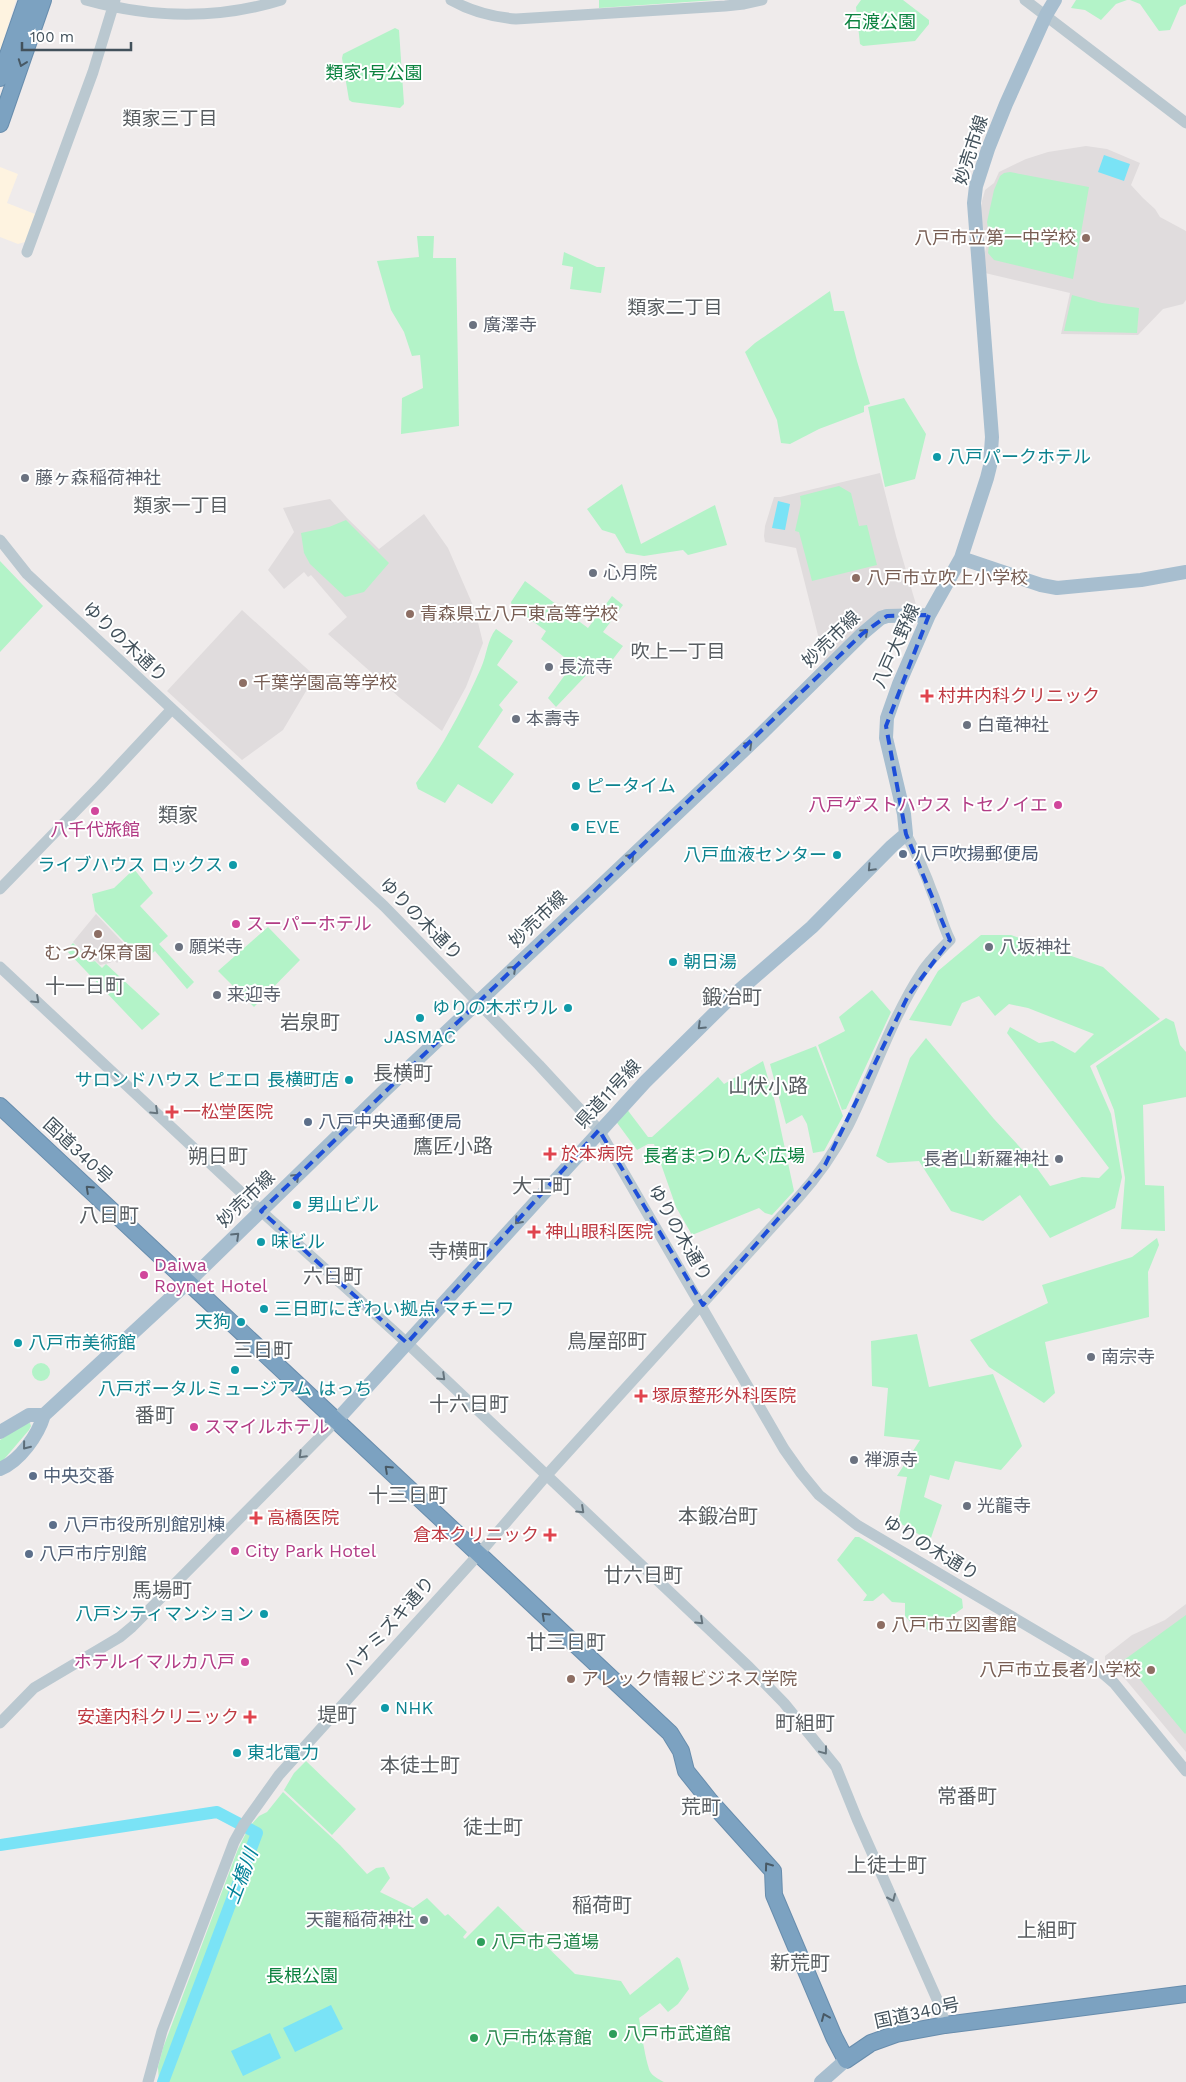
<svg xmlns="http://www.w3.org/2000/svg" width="1186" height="2082" font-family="'Work Sans','Noto Sans JP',sans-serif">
<rect width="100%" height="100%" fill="#efebeb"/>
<path fill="#fef3e0" d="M0,0H16L0,52Z
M0,167L18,174L7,203L35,214L25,242L18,244L0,237Z"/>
<path fill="#e0dcdd" d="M1086,146L1107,149L1140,163L1131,185L1143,198L1155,209L1160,217L1186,231V300L1183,304L1163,309L1138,335L1061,334L1070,293L985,273L984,255L987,244L980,215L982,201L985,190L994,183L999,172L1026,159L1048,152Z
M880,473L896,536L917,608L881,612L825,663L796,548L765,542L764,536L765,526L774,497H780Z
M330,499L347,518L379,549L424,514L448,548L475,610L483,643L466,687L442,731L400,698L328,634L347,617L311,575L308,577L304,572L284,589L268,570L294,532L283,508Z
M242,610L315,676L283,730L242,760L167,691Z
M96,914L130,950L117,963L114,960L110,963L100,965L95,960L93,962L73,942Z
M1186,1604V1752L1126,1680L1105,1660V1656L1132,1635L1165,1620Z"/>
<path fill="#b3f3c8" d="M599,0H716L599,8Z
M861,0H903L929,20V24L915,41L863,46L860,44L856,7Z
M1076,0H1127L1116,4L1101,20L1085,10L1071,8Z
M1130,0H1186V4L1180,7L1170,30L1159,31L1140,4Z
M395,28L399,30L404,104L400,108L352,102L349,100L342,58L343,54Z
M1010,172L1089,187L1073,279L994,260L988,253L990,239L987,222L994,190L1000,176L1004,173Z
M417,236H434L433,258H456L459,426L401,434L402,398L423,388L420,355L412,356L404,332L391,310L377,261L419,257Z
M564,252L597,267H605L601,293L570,289L573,267L562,265Z
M830,291L834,311H844L857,361L870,404L864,406V412L819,429L790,444L781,443L777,420L745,352L755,343Z
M1072,295L1102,303L1139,308L1137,333L1064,331Z
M904,398L926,434L915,479L885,487L868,407Z
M622,484L641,544L715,505L727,545L688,555L683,550L644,556L626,553L615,534L602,530L587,509Z
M839,486L851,493L859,526L867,525L877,565L812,581L799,532L795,531L801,504L800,496Z
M346,520L389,563L364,592L345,597L310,564L304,553L301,533L329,527Z
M0,561L43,606L0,652Z
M525,581L588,628L612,596L623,605L603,632L623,646L607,667H594L556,707L548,698L573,664L541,639L546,631L512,606L511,602Z
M496,629L513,641L497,665L518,682L499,705L503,710L478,747L514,774L492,804L458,784L445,803L418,789L416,783C442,748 463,709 481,668C487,655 487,640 496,629Z
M134,869L153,893L140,906L168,936L159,944L194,982L187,989L155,951L143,961L95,911L92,894L114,888Z
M268,927L300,960L254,1007L218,971Z
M981,935H1011L1103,967L1160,1019L1090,1066L1111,1114L1122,1177L1115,1208L1050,1238L1020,1195L983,1221L951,1211L919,1161L888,1163L876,1156L910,1058L926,1038L994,1119L1029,1157L1050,1186L1082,1177L1099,1178L1109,1168L1007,1033L1010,1027L1039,1043L1053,1041L1075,1053L1094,1034L1028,1008L1009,1004L995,1016L979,996L962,1003L951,1026L909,1020L938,971Z
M73,943L92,962L95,961L102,968L106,964L160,1014L142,1030L66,950Z
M872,990L891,1012L846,1109L842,1110L818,1045L845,1031L839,1017Z
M1166,1018L1174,1022L1180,1045L1186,1052V1097L1143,1105L1145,1185L1164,1186L1165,1231L1121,1229L1125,1178L1114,1110L1096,1066Z
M816,1046L843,1116L824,1151L813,1153L807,1124L802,1115L786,1124L770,1064Z
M763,1061L775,1102L794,1191L772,1215L765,1213L759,1208L692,1235L676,1207L654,1144H648L637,1150L615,1120L626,1108L648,1137H652L718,1077L724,1084Z
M1157,1238L1159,1245L1148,1272L1149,1317L1045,1342L1055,1393L1044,1403L989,1367L970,1340L1048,1303L1042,1285L1132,1257Z
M917,1334L929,1387L993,1374L1022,1446L1001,1470L955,1461L949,1480L930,1475L924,1497L942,1505L930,1541L898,1522L907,1477L897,1476L920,1440L884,1436L888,1388L872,1386L871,1341Z
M32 1372a9 9 0 1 1 18 0a9 9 0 1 1-18 0Z
M30,1423L31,1426L29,1430L0,1464V1440L24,1424Z
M855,1537H859L962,1599L963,1608L929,1632L925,1627L914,1626L905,1616V1603L892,1602L883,1593L873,1601H863L867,1595L837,1560Z
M1186,1615V1733L1185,1734L1124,1660Z
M306,1761L356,1809L332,1835L284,1790L294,1773Z
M283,1792L340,1845L367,1874L376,1868L384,1867L390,1878L380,1892L413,1908L427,1898L445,1916L448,1914L467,1932L463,1937L465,1939L498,1906L528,1935L533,1933L575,1974L621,1981L630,1995L677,1957L680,1959L689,1989L678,2004L668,2012L660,2003L639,2018C641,2029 646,2066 651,2073C654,2077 660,2080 664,2082H159L158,2067L163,2048L238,1849L249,1827L259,1816L267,1812Z"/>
<path fill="#7ae3f6" d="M1104,155L1130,164L1124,181L1098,172Z
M778,501L790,504L785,530L772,528Z
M331,2005L343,2029L295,2052L283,2028Z
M270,2033L281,2058L243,2076L231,2051Z"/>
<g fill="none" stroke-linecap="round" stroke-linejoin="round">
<path stroke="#7ae3f6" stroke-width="12" d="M0,1845L217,1812L257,1833L163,2082"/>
<g stroke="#688dad" stroke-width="18">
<path id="highway" d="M0,78L27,0
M0,124L43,0
M0,1106L670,1733L681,1751L686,1771L710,1801L773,1871L774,1895L834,2037L846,2060L871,2043L896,2034L945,2025L1186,1994"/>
</g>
<path stroke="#bac8d0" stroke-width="11" d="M86,0C151,18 217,20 281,0
M451,0C472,12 492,17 516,19L725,6L744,4L762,0
M1025,0L1186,123
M27,252L93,72L115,0
M0,540L27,574L57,602L384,906L539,1065L599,1130L784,1449L801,1473L819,1495L857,1525L1092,1664L1114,1683L1186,1771
M0,889L100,786L171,710
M0,967L261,1211L407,1343L749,1667L784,1703L836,1767L857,1819L940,2006L945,2025
M0,1723L34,1688L120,1637L132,1627L337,1420
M148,2082L162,2031L234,1842L244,1824L279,1775L479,1554L546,1476L798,1198C818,1176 834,1153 848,1126C873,1076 891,1019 922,972C930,960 940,950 950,940C942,924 939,908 932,892C925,872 916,853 906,834"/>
<path stroke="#a7becf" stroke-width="14" d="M961,558L1041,585L1057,588L1141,580L1186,572
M337,1420L645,1082L728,1000L812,927L892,846L906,834L904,814L886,738L887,718L899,684L929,615L961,558L987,478L990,466L992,437L974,203L976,186L988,149L1006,104L1046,15L1055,0
M0,1432L29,1415H44
M0,1469C20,1461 38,1435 44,1415L188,1282L383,1092L758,737L862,634L881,618L887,616L929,615
M821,2082L846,2060"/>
<use href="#highway" stroke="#7ca2c1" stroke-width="16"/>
</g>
<defs><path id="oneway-chevron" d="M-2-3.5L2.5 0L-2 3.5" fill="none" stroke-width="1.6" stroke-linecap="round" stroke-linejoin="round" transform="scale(1.25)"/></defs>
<g stroke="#485965">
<use href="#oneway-chevron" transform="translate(22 63) rotate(110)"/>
<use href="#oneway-chevron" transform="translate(89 1189) rotate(-137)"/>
<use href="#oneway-chevron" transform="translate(388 1469) rotate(-137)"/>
<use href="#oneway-chevron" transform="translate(545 1616) rotate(-137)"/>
<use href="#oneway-chevron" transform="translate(768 1866) rotate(-126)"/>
<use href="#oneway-chevron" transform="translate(825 2017) rotate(-113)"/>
</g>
<g stroke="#5b6c78">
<use href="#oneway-chevron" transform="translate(865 632) rotate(-42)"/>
<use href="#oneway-chevron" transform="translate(749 745) rotate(-44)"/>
<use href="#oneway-chevron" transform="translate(631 857) rotate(-45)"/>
<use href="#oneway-chevron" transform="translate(871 868) rotate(133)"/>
<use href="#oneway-chevron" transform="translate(513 969) rotate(-44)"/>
<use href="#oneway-chevron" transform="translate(701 1026) rotate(136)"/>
<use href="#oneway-chevron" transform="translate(296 1177) rotate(-44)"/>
<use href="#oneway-chevron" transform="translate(518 1221) rotate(132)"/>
<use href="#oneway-chevron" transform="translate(236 1236) rotate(-44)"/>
<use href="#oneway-chevron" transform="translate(26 1446) rotate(129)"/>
</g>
<g stroke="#66757e">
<use href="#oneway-chevron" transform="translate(36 1000) rotate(43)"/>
<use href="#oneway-chevron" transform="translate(155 1111) rotate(43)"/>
<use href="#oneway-chevron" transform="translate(442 1377) rotate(44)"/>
<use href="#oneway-chevron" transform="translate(302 1455) rotate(135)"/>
<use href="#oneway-chevron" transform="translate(581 1510) rotate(43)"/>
<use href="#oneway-chevron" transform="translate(700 1621) rotate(43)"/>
<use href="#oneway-chevron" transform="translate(824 1751) rotate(53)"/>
<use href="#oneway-chevron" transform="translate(892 1898) rotate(66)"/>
</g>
<path fill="none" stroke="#1d4ed8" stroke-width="4" stroke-dasharray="10 6" stroke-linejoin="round" d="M929,615L886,726L906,834L950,940L908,996L825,1165L703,1305L599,1130L407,1343L261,1211L862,634L887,616Z"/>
<g fill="#8d6e63" stroke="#fff" stroke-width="2">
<circle cx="1086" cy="238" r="5"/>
<circle cx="856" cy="578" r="5"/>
<circle cx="410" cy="614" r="5"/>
<circle cx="243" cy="683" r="5"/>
<circle cx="98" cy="934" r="5"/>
<circle cx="881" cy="1625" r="5"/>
<circle cx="1151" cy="1670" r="5"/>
<circle cx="571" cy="1679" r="5"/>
</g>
<g fill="#6b7280" stroke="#fff" stroke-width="2">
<circle cx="473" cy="325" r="5"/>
<circle cx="25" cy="478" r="5"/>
<circle cx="593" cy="573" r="5"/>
<circle cx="549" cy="667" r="5"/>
<circle cx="516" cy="719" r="5"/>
<circle cx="967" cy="725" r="5"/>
<circle cx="179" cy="947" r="5"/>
<circle cx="989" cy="947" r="5"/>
<circle cx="217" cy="995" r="5"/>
<circle cx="1059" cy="1159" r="5"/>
<circle cx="1091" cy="1357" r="5"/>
<circle cx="854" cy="1460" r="5"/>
<circle cx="967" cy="1506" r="5"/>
<circle cx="424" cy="1920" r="5"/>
</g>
<g fill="#0f9aa8" stroke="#fff" stroke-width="2">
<circle cx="937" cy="457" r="5"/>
<circle cx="576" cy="786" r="5"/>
<circle cx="575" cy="827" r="5"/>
<circle cx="837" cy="855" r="5"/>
<circle cx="233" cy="865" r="5"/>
<circle cx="673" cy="962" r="5"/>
<circle cx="568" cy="1008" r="5"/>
<circle cx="420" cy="1018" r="5"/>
<circle cx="349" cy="1080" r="5"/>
<circle cx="297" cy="1205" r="5"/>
<circle cx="261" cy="1242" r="5"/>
<circle cx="264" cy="1309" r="5"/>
<circle cx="241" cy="1322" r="5"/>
<circle cx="18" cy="1343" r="5"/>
<circle cx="235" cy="1370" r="5"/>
<circle cx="264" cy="1614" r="5"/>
<circle cx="385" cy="1708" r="5"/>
<circle cx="237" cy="1753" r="5"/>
</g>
<g fill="#e0444e" stroke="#fff" stroke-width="2">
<path d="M924.5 688.5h5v5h5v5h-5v5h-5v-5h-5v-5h5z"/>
<path d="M169.5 1104.5h5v5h5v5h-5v5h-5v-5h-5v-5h5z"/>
<path d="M547.5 1146.5h5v5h5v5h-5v5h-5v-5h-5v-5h5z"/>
<path d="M531.5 1224.5h5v5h5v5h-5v5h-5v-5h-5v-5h5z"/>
<path d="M638.5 1388.5h5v5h5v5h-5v5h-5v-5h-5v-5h5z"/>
<path d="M253.5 1510.5h5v5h5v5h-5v5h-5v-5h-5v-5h5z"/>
<path d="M547.5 1527.5h5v5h5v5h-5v5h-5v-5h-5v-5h5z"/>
<path d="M247.5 1709.5h5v5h5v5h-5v5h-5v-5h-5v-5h5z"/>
</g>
<g fill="#d1479c" stroke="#fff" stroke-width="2">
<circle cx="1058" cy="805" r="5"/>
<circle cx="95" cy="811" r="5"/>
<circle cx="236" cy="924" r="5"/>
<circle cx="144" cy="1275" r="5"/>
<circle cx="194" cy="1427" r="5"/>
<circle cx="235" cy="1551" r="5"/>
<circle cx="245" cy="1662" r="5"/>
</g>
<g fill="#5c6f8a" stroke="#fff" stroke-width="2">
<circle cx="903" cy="854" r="5"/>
<circle cx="308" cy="1122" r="5"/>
<circle cx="33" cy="1476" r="5"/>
<circle cx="53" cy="1525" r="5"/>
<circle cx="29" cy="1554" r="5"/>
</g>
<g fill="#2e9e5b" stroke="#fff" stroke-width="2">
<circle cx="481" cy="1942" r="5"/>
<circle cx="613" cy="2034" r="5"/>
<circle cx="474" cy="2038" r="5"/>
</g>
<g text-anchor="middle" stroke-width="4" stroke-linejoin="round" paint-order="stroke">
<g font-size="18" fill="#0c8340" stroke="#fff">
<text x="880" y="28">石渡公園</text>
<text x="374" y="79">類家1号公園</text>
<text x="724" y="1162">長者まつりんぐ広場</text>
<text x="302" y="1982">長根公園</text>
</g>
<g font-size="18" fill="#42515b" stroke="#fff">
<text transform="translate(971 150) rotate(-72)" y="6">妙売市線</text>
<text transform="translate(831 639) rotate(-44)" y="6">妙売市線</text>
<text transform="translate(125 642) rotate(43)" y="6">ゆりの木通り</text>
<text transform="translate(896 646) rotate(-66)" y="6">八戸大野線</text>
<text transform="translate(421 919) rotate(45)" y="6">ゆりの木通り</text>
<text transform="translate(538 919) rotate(-44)" y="6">妙売市線</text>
<text transform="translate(608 1094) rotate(-47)" y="6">県道11号線</text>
<text transform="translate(78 1151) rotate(43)" y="6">国道340号</text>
<text transform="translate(246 1199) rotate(-44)" y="6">妙売市線</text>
<text transform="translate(680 1233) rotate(60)" y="6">ゆりの木通り</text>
<text transform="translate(931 1548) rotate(31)" y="6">ゆりの木通り</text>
<text transform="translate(389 1626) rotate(-48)" y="6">ハナミズキ通り</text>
<text transform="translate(917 2013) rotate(-12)" y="6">国道340号</text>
</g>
<g font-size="18" fill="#785e54" stroke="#fff" text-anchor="start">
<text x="1076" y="244" text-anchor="end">八戸市立第一中学校</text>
<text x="866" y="584">八戸市立吹上小学校</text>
<text x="420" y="620">青森県立八戸東高等学校</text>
<text x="253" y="689">千葉学園高等学校</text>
<text x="98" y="959" text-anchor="middle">むつみ保育園</text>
<text x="891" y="1631">八戸市立図書館</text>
<text x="1141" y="1676" text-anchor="end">八戸市立長者小学校</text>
<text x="581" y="1685">アレック情報ビジネス学院</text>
</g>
<g font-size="18" fill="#5b616d" stroke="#fff" text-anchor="start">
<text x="483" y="331">廣澤寺</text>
<text x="35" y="484">藤ヶ森稲荷神社</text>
<text x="603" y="579">心月院</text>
<text x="559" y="673">長流寺</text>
<text x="526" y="725">本壽寺</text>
<text x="977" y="731">白竜神社</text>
<text x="189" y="953">願栄寺</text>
<text x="999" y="953">八坂神社</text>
<text x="227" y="1001">来迎寺</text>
<text x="1049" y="1165" text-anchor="end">長者山新羅神社</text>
<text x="1101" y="1363">南宗寺</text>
<text x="864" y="1466">禅源寺</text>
<text x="977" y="1512">光龍寺</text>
<text x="414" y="1926" text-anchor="end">天龍稲荷神社</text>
</g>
<g font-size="18" fill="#0d838f" stroke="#fff" text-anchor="start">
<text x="947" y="463">八戸パークホテル</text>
<text x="586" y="792">ピータイム</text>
<text x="585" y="833">EVE</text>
<text x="827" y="861" text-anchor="end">八戸血液センター</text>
<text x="223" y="871" text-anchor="end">ライブハウス ロックス</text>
<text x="683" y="968">朝日湯</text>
<text x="558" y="1014" text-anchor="end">ゆりの木ボウル</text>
<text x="420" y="1043" text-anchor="middle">JASMAC</text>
<text x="339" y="1086" text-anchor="end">サロンドハウス ピエロ 長横町店</text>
<text x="307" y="1211">男山ビル</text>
<text x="271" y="1248">味ビル</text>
<text x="274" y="1315">三日町にぎわい拠点 マチニワ</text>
<text x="231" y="1328" text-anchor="end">天狗</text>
<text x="28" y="1349">八戸市美術館</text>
<text x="235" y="1395" text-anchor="middle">八戸ポータルミュージアム はっち</text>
<text x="254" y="1620" text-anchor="end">八戸シティマンション</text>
<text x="395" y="1714">NHK</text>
<text x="247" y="1759">東北電力</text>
</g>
<g font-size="18" fill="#be3a42" stroke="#fff" text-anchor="start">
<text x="938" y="702">村井内科クリニック</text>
<text x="183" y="1118">一松堂医院</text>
<text x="561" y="1160">於本病院</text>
<text x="545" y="1238">神山眼科医院</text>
<text x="652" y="1402">塚原整形外科医院</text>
<text x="267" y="1524">高橋医院</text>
<text x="539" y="1541" text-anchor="end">倉本クリニック</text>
<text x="239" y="1723" text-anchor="end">安達内科クリニック</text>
</g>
<g font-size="18" fill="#b23c85" stroke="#fff" text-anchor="start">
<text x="1048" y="811" text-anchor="end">八戸ゲストハウス トセノイエ</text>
<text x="95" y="836" text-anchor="middle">八千代旅館</text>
<text x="246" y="930">スーパーホテル</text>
<text x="154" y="1271">Daiwa<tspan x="154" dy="21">Roynet Hotel</tspan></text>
<text x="204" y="1433">スマイルホテル</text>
<text x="245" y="1557">City Park Hotel</text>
<text x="235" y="1668" text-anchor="end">ホテルイマルカ八戸</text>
</g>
<g font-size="18" fill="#4e5e75" stroke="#fff" text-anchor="start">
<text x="913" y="860">八戸吹揚郵便局</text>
<text x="318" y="1128">八戸中央通郵便局</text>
<text x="43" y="1482">中央交番</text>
<text x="63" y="1531">八戸市役所別館別棟</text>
<text x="39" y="1560">八戸市庁別館</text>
</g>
<g font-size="18" fill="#27864d" stroke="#fff" text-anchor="start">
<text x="491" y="1948">八戸市弓道場</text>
<text x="623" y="2040">八戸市武道館</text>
<text x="484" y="2044">八戸市体育館</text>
</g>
<g font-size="19" fill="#585d61" stroke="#fff">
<text x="170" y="125">類家三丁目</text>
<text x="675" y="314">類家二丁目</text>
<text x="181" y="512">類家一丁目</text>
<text x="678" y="658">吹上一丁目</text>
</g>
<g font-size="19" font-style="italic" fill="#038298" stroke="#fff">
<text transform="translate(241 1876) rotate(-69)" y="7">土橋川</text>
</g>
<g font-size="20" fill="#585d61" stroke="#fff">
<text x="178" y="822">類家</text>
<text x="85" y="993">十一日町</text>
<text x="732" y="1004">鍛冶町</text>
<text x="310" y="1029">岩泉町</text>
<text x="403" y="1080">長横町</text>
<text x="768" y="1093">山伏小路</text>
<text x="453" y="1153">鷹匠小路</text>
<text x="218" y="1163">朔日町</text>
<text x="542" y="1193">大工町</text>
<text x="109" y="1222">八日町</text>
<text x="458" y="1258">寺横町</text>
<text x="333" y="1283">六日町</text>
<text x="607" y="1348">鳥屋部町</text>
<text x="263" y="1357">三日町</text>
<text x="469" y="1411">十六日町</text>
<text x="155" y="1422">番町</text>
<text x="408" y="1502">十三日町</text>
<text x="718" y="1523">本鍛冶町</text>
<text x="643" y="1582">廿六日町</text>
<text x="162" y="1597">馬場町</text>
<text x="566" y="1649">廿三日町</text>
<text x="337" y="1722">堤町</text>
<text x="805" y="1730">町組町</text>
<text x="420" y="1772">本徒士町</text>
<text x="967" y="1803">常番町</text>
<text x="701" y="1814">荒町</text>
<text x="493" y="1834">徒士町</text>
<text x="887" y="1872">上徒士町</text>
<text x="602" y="1912">稲荷町</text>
<text x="1047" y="1937">上組町</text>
<text x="800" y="1970">新荒町</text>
</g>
</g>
<path d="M22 42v8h109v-8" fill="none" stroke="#42515b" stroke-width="2.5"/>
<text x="30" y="42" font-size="15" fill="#42515b" stroke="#ffffff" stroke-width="4" paint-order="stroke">100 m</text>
</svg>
